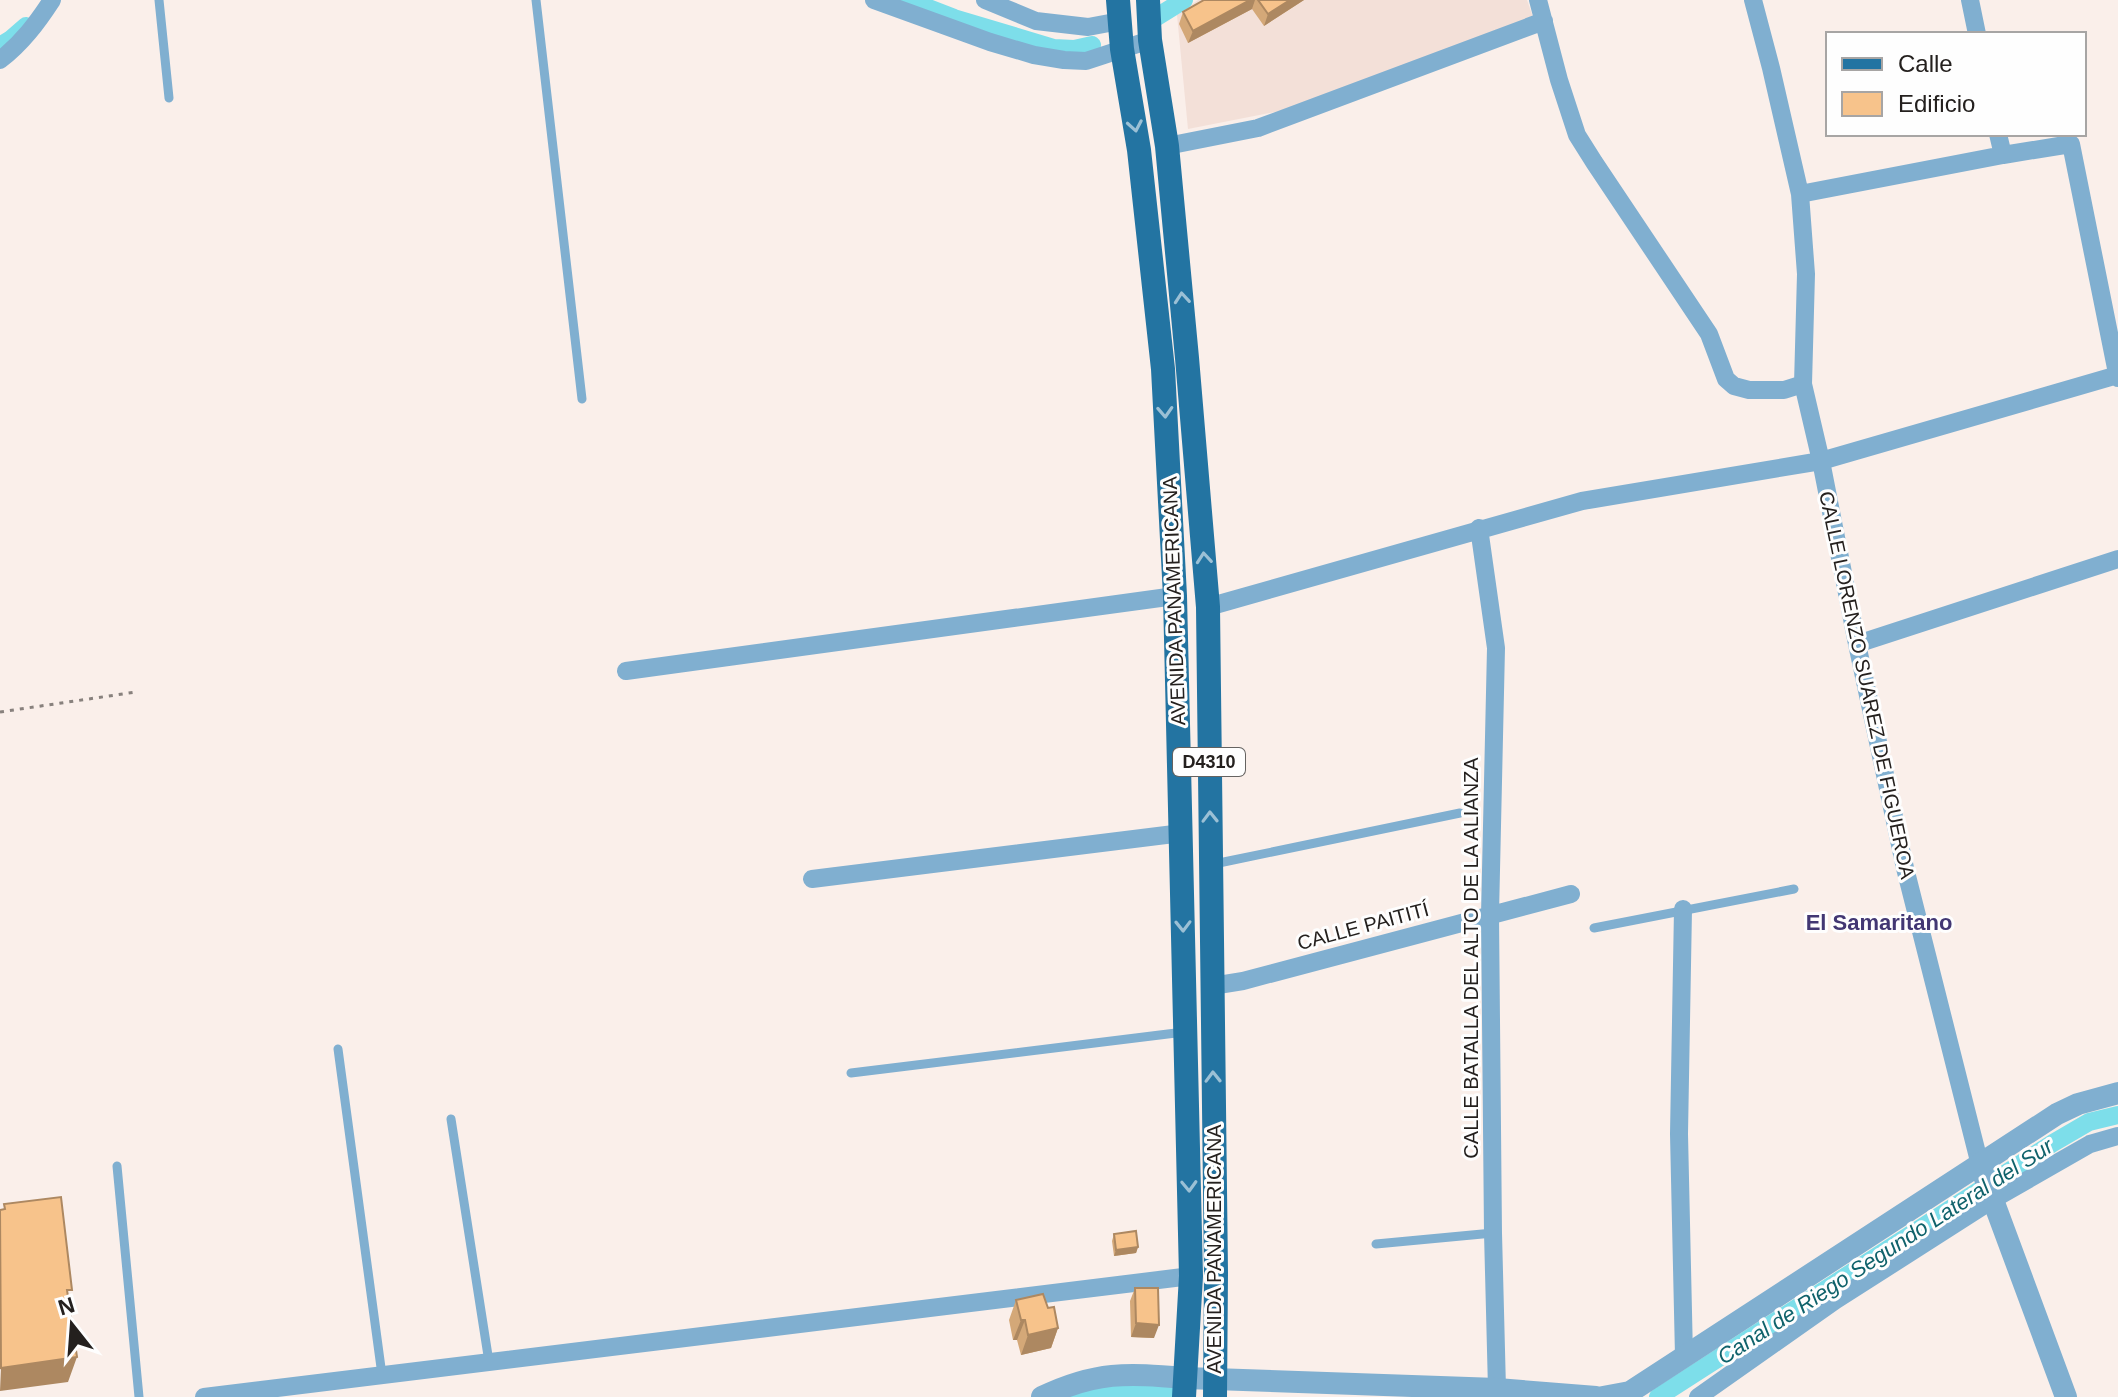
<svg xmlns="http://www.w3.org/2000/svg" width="2118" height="1397" font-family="Helvetica,sans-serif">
<rect width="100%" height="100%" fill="#faefea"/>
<path fill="#f3e0d8" d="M1198,0H1527L1533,17L1280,111L1188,129L1177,15Z"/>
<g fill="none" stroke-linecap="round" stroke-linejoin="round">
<path stroke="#7ddeea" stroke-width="18" d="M908,0L954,18L1054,48L1074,49L1092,45
M1155,18L1184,0
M0,46L11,39L26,26
M1079,1397C1110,1388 1138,1391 1169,1393
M1658,1397L2053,1143L2089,1122L2118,1115"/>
<path stroke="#88817d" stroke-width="3" stroke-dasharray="4 6" stroke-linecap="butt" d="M0,712L136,692"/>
<path stroke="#80afd0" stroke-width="9" d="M159,0L169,98
M536,0L582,399
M1214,864L1460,813
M1594,928L1794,889
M338,1049L382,1375
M851,1073L1184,1032
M451,1119L489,1362
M117,1166L139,1397
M1376,1244L1493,1233"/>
<path stroke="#80afd0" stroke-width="18" d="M874,0L990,42L1034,55L1064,60L1086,61L1150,40
M985,0L1036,21L1088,27L1120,21
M1538,0L1559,80L1577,135L1594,162L1709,334L1726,379L1734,386L1749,390H1784L1803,384
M1753,0L1771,68L1800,194L1806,274L1803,384L1821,461L1857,644L1905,868L1980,1165
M1970,0L1977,34
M0,60C22,43 37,23 52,0
M1998,134L2003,155
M1167,146L1258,128L1544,21
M1800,194L2003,155L2071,144L2118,378
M1479,528L1496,648L1490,915L1493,1233L1497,1389
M1208,607L1582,501L1821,461L2118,375
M1857,644L2118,559
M626,671L1175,596
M812,879L1182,833
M1683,909L1679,1134L1684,1356
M1212,986L1243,981L1571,894
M204,1397L1191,1276
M1698,1397L1836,1300L1994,1199L2090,1144L2118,1136"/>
<path stroke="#80afd0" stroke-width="22" d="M1980,1165L2066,1397
M1042,1397C1096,1371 1127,1373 1185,1378L1497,1389L1596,1397
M1603,1397L1630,1392L2057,1114L2078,1104L2118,1093"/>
<path stroke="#2374a2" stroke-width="24" d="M1118,0L1122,49L1139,150L1163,369L1175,596L1191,1276L1184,1397
M1148,0L1150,40L1167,146L1187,358L1208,607L1216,1273L1215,1397"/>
</g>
<path fill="#d4a878" d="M1204,0H1304L1264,26L1252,9L1188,43L1179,24L1183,12Z
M1114,1234L1138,1247L1136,1253L1114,1256L1112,1241Z
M1135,1288L1154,1338L1131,1337L1130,1301Z
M1016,1300L1048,1308L1058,1328L1051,1348L1021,1355L1017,1340H1013L1009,1320Z"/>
<path fill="#ad8861" d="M1250,0H1255L1252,9L1188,43L1193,31Z
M1290,0H1304L1264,26L1268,14Z
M1138,1247L1136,1253L1114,1256L1116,1250Z
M1021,1320H1025L1017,1340H1013Z
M1136,1323L1159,1325L1154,1338L1131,1337Z
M1058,1328L1051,1348L1021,1355L1028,1335Z
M77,1357L68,1382L0,1391L1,1368Z"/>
<path fill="#f7c38b" stroke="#ad8861" stroke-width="2" d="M1204,0H1250L1193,31L1183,12Z
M1258,0H1290L1268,14Z
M61,1197L72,1290H67L77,1357L1,1368L0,1210L5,1209L4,1204Z
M1136,1231L1138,1247L1116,1250L1114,1234Z
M1135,1288H1158L1159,1325L1136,1323Z
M1043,1294L1048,1308L1054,1307L1058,1328L1028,1335L1025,1320H1021L1016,1300Z"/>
<defs><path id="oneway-chevron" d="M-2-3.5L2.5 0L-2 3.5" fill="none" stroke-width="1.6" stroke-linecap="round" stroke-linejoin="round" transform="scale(2)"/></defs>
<g stroke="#9bc0d5">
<use href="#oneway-chevron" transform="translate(1135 126) rotate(80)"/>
<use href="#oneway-chevron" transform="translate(1182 298) rotate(-95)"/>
<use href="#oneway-chevron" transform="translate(1165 412) rotate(87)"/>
<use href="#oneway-chevron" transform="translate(1204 558) rotate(-95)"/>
<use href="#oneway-chevron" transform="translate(1210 817) rotate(-91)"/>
<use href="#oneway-chevron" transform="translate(1183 926) rotate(89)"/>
<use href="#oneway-chevron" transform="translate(1213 1077) rotate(-91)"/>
<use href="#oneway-chevron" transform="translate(1189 1186) rotate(88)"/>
</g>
<g text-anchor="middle" stroke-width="6" stroke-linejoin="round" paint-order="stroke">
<rect fill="#fefefe" stroke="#656361" stroke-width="2" x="1173" y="748" width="72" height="28" rx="6"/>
<g font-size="18" font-weight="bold" fill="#24201e">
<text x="1209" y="768">D4310</text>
</g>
<g font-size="20" fill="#24201e" stroke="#fefefe">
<text transform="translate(1174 601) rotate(-92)" y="7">AVENIDA PANAMERICANA</text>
<text transform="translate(1867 685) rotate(78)" y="7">CALLE LORENZO SUAREZ DE FIGUEROA</text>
<text transform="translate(1363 926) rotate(-15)" y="7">CALLE PAITITÍ</text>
<text transform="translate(1471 958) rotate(-90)" y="7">CALLE BATALLA DEL ALTO DE LA ALIANZA</text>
<text transform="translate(1214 1249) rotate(-90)" y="7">AVENIDA PANAMERICANA</text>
</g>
<g font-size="22" font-weight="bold" fill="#423773" stroke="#fefefe">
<text x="1879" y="930">El Samaritano</text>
</g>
<g font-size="22" font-style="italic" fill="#0f626b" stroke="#fefefe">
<text transform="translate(1885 1251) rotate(-33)" y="8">Canal de Riego Segundo Lateral del Sur</text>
</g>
</g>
<rect x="1826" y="32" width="260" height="104" fill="#fefefe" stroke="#a7a5a4" stroke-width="2"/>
<rect x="1842" y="58" width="40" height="12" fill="#2374a2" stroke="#a7a5a4" stroke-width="2"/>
<text x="1898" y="72" font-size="24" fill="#24201e">Calle</text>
<rect x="1842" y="92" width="40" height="24" fill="#f7c38b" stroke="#a7a5a4" stroke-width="2"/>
<text x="1898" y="112" font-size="24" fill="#24201e">Edificio</text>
<g transform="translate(72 1325) rotate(343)" stroke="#fefefe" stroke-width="6" paint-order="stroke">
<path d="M0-6L14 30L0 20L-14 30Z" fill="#24201e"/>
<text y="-12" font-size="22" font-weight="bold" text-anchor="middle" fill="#24201e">N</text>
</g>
</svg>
